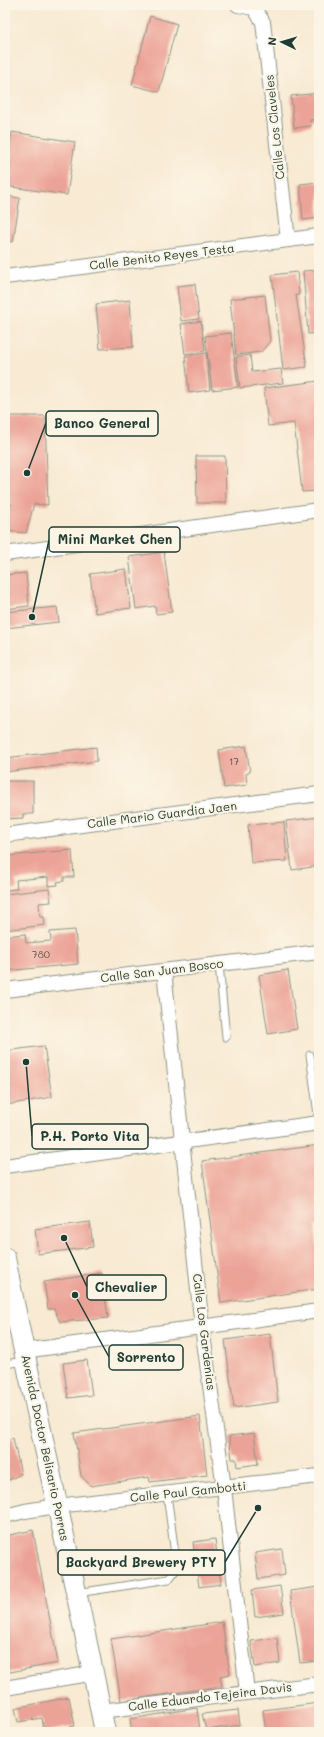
<svg xmlns="http://www.w3.org/2000/svg" width="324" height="1737" font-family="Mali,sans-serif">
<rect width="100%" height="100%" fill="#fcf5e5"/>
<filter id="ink" filterUnits="userSpaceOnUse"><feTurbulence type="fractalNoise" baseFrequency=".025" numOctaves="2"/><feDisplacementMap in="SourceGraphic" scale="8" xChannelSelector="R" yChannelSelector="G"/><feConvolveMatrix kernelMatrix="1 2 1 2 8 2 1 2 1" color-interpolation-filters="sRGB"/></filter>
<filter id="wash" filterUnits="userSpaceOnUse"><feTurbulence type="fractalNoise" baseFrequency=".012" numOctaves="4" result="noise"/><feDisplacementMap in="SourceGraphic" scale="16" xChannelSelector="R" yChannelSelector="G"/><feGaussianBlur stdDeviation="0.9" result="paint"/><feColorMatrix in="noise" values="0 0 0 0 0 0 0 0 0 0 0 0 0 0 0 0 0 1.4 0 .05"/><feComposite in="paint" operator="in"/></filter>
<g filter="url(#wash)">
<rect width="100%" height="100%" fill="#f8ead3"/>
<g id="blocks">
<path fill="#eca397" d="M150,16L177,24L159,92L132,85Z
M319,93V119L310,120L311,126L294,128L291,96Z
M12,132L75,142L67,195L5,186Z
M319,182V218L303,220L300,184Z
M5,196L20,198L13,242L5,241Z
M319,270V333L308,334L303,271Z
M297,272L299,295H296L307,367L283,370L272,275Z
M195,284L199,319L181,321L177,286Z
M265,295L270,341L261,352L236,355L230,299Z
M130,300L133,347L100,349L96,304Z
M201,321L205,351L185,354L181,324Z
M231,333L238,387L212,390L205,336Z
M206,353L210,390L189,393L185,356Z
M250,355L252,372L281,369L283,383L240,388L236,357Z
M319,381V491L302,492L294,423L268,426L264,388Z
M5,416H45L48,505L34,504L26,533L5,531V522L12,504L7,502Z
M196,456H225L226,503H197Z
M164,552L172,612L156,614L155,606L136,609L129,557Z
M126,569L131,608L95,613L90,574Z
M26,573L29,606L5,609V575Z
M57,607L59,622L5,628V612Z
M246,746L250,772L246,774L247,785L224,788L219,750Z
M96,747L97,761L5,772V758Z
M5,781H33V814H23V818L5,819Z
M319,817V866L292,870L286,821Z
M284,822L287,861L251,863L248,825Z
M72,850L74,877H64V881L57,882L58,885L48,886V877L16,880L17,889L5,890V856Z
M49,889L51,902L39,903L40,917H44L45,925L5,930V894Z
M75,930L78,964L5,971V936L25,934L26,943L51,941L50,932Z
M288,970L297,1029L268,1034L259,975Z
M44,1046L52,1097L6,1105L5,1051Z
M319,1145V1225L315,1226L319,1258V1289L221,1303L202,1161Z
M90,1222L93,1247L38,1254L35,1229Z
M102,1273L108,1318L60,1322L54,1309H48L44,1282Z
M270,1334L278,1402L234,1408L225,1340Z
M87,1360L92,1395L68,1398L63,1363Z
M200,1416L207,1475L150,1482L149,1477L91,1486L81,1476L74,1433Z
M254,1433L258,1464L237,1467L236,1459H232L229,1436Z
M13,1438L21,1474L5,1482V1440Z
M33,1530L58,1663L5,1673V1536Z
M215,1539L221,1584L199,1587L193,1542Z
M282,1549L285,1575L258,1579L255,1553Z
M280,1586L284,1613L255,1617L252,1590Z
M319,1587V1661L300,1663L290,1591Z
M222,1622L230,1674L220,1676L222,1686L121,1701L111,1639Z
M277,1638L280,1663L255,1667L251,1641Z
M69,1697L75,1726L44,1732L42,1718L18,1722L15,1708Z
M319,1703V1732H266L263,1710Z
M197,1708L200,1730L186,1732H132L130,1719Z
M238,1710L240,1725L206,1730L202,1714Z"/>
</g>
</g>
<g filter="url(#ink)">
<use href="#blocks" fill-opacity="0" stroke="#8c9484" stroke-width="1"/>
<g fill="none" stroke-linecap="round" stroke-linejoin="round">
<g stroke="#8c9484" stroke-width="9">
<path id="lane" d="M219,964L226,1037
M310,1055L319,1122
M5,1364L25,1361
M77,1593L169,1579L175,1571L176,1562L167,1494"/>
</g>
<g stroke="#8c9484" stroke-width="16">
<path id="street" d="M238,5L254,8L263,22L288,240
M5,277L319,236
M5,554L319,510
M5,835L319,794
M164,971L202,1327L224,1488L247,1693
M5,990L319,952
M5,1166L319,1123
M23,1351L319,1311
M5,1516L25,1511L57,1506L319,1476
M5,1688L94,1673
M101,1711L319,1684"/>
</g>
<g stroke="#8c9484" stroke-width="22">
<path id="secondary" d="M5,1258C36,1416 74,1573 105,1732"/>
</g>
<use href="#lane" stroke="#fff" stroke-width="7"/>
<use href="#street" stroke="#fff" stroke-width="14"/>
<use href="#secondary" stroke="#fff" stroke-width="20"/>
</g>
</g>
<g text-anchor="middle" stroke-width="4" stroke-linejoin="round" paint-order="stroke">
<g font-size="10" fill="#52564d">
<text x="234" y="765">17</text>
<text x="41" y="958">780</text>
</g>
<g font-size="12" fill="#1f3d34" stroke="#fcf5e5">
<text transform="translate(275 127) rotate(-96)" y="4">Calle Los Claveles</text>
<text transform="translate(162 257) rotate(-7)" y="4">Calle Benito Reyes Testa</text>
<text transform="translate(162 815) rotate(-7)" y="4">Calle Mario Guardia Jaen</text>
<text transform="translate(162 971) rotate(-7)" y="4">Calle San Juan Bosco</text>
<text transform="translate(204 1332) rotate(83)" y="4">Calle Los Gardenias</text>
<text transform="translate(45 1448) rotate(78)" y="4">Avenida Doctor Belisario Porras</text>
<text transform="translate(188 1492) rotate(-6)" y="4">Calle Paul Gambotti</text>
<text transform="translate(210 1697) rotate(-7)" y="4">Calle Eduardo Tejeira Davis</text>
</g>
</g>
<path fill="none" stroke="#1f3d34" stroke-width="1.5" d="M27 473L46 423M32 617L49 540M26 1062L32 1136M64 1238L87 1287M75 1295L109 1357M258 1508L225 1562"/>
<g fill="#1f3d34" stroke="#fcf5e5" stroke-width="1.5">
<circle cx="27" cy="473" r="4"/>
<circle cx="32" cy="617" r="4"/>
<circle cx="26" cy="1062" r="4"/>
<circle cx="64" cy="1238" r="4"/>
<circle cx="75" cy="1295" r="4"/>
<circle cx="258" cy="1508" r="4"/>
</g>
<g fill="#fcf5e5" stroke="#1f3d34" stroke-width="1.5">
<rect x="46" y="411" width="112" height="25" rx="4"/>
<rect x="49" y="527" width="131" height="25" rx="4"/>
<rect x="32" y="1124" width="116" height="25" rx="4"/>
<rect x="87" y="1275" width="79" height="25" rx="4"/>
<rect x="109" y="1345" width="74" height="25" rx="4"/>
<rect x="58" y="1550" width="167" height="25" rx="4"/>
</g>
<g font-size="13" text-anchor="middle" font-weight="bold" fill="#1f3d34">
<text x="102" y="428">Banco General</text>
<text x="115" y="544">Mini Market Chen</text>
<text x="90" y="1141">P.H. Porto Vita</text>
<text x="126" y="1292">Chevalier</text>
<text x="146" y="1362">Sorrento</text>
<text x="141" y="1567">Backyard Brewery PTY</text>
</g>
<rect width="324" height="1737" fill="none" stroke="#fcf5e5" stroke-width="20"/>
<g transform="translate(282 42) rotate(275)" stroke="#fcf5e5" stroke-width="3" paint-order="stroke">
<path d="M0-3L7 15L0 10L-7 15Z" fill="#1f3d34"/>
<text y="-6" font-size="11" font-weight="bold" text-anchor="middle" fill="#1f3d34">N</text>
</g>
</svg>
